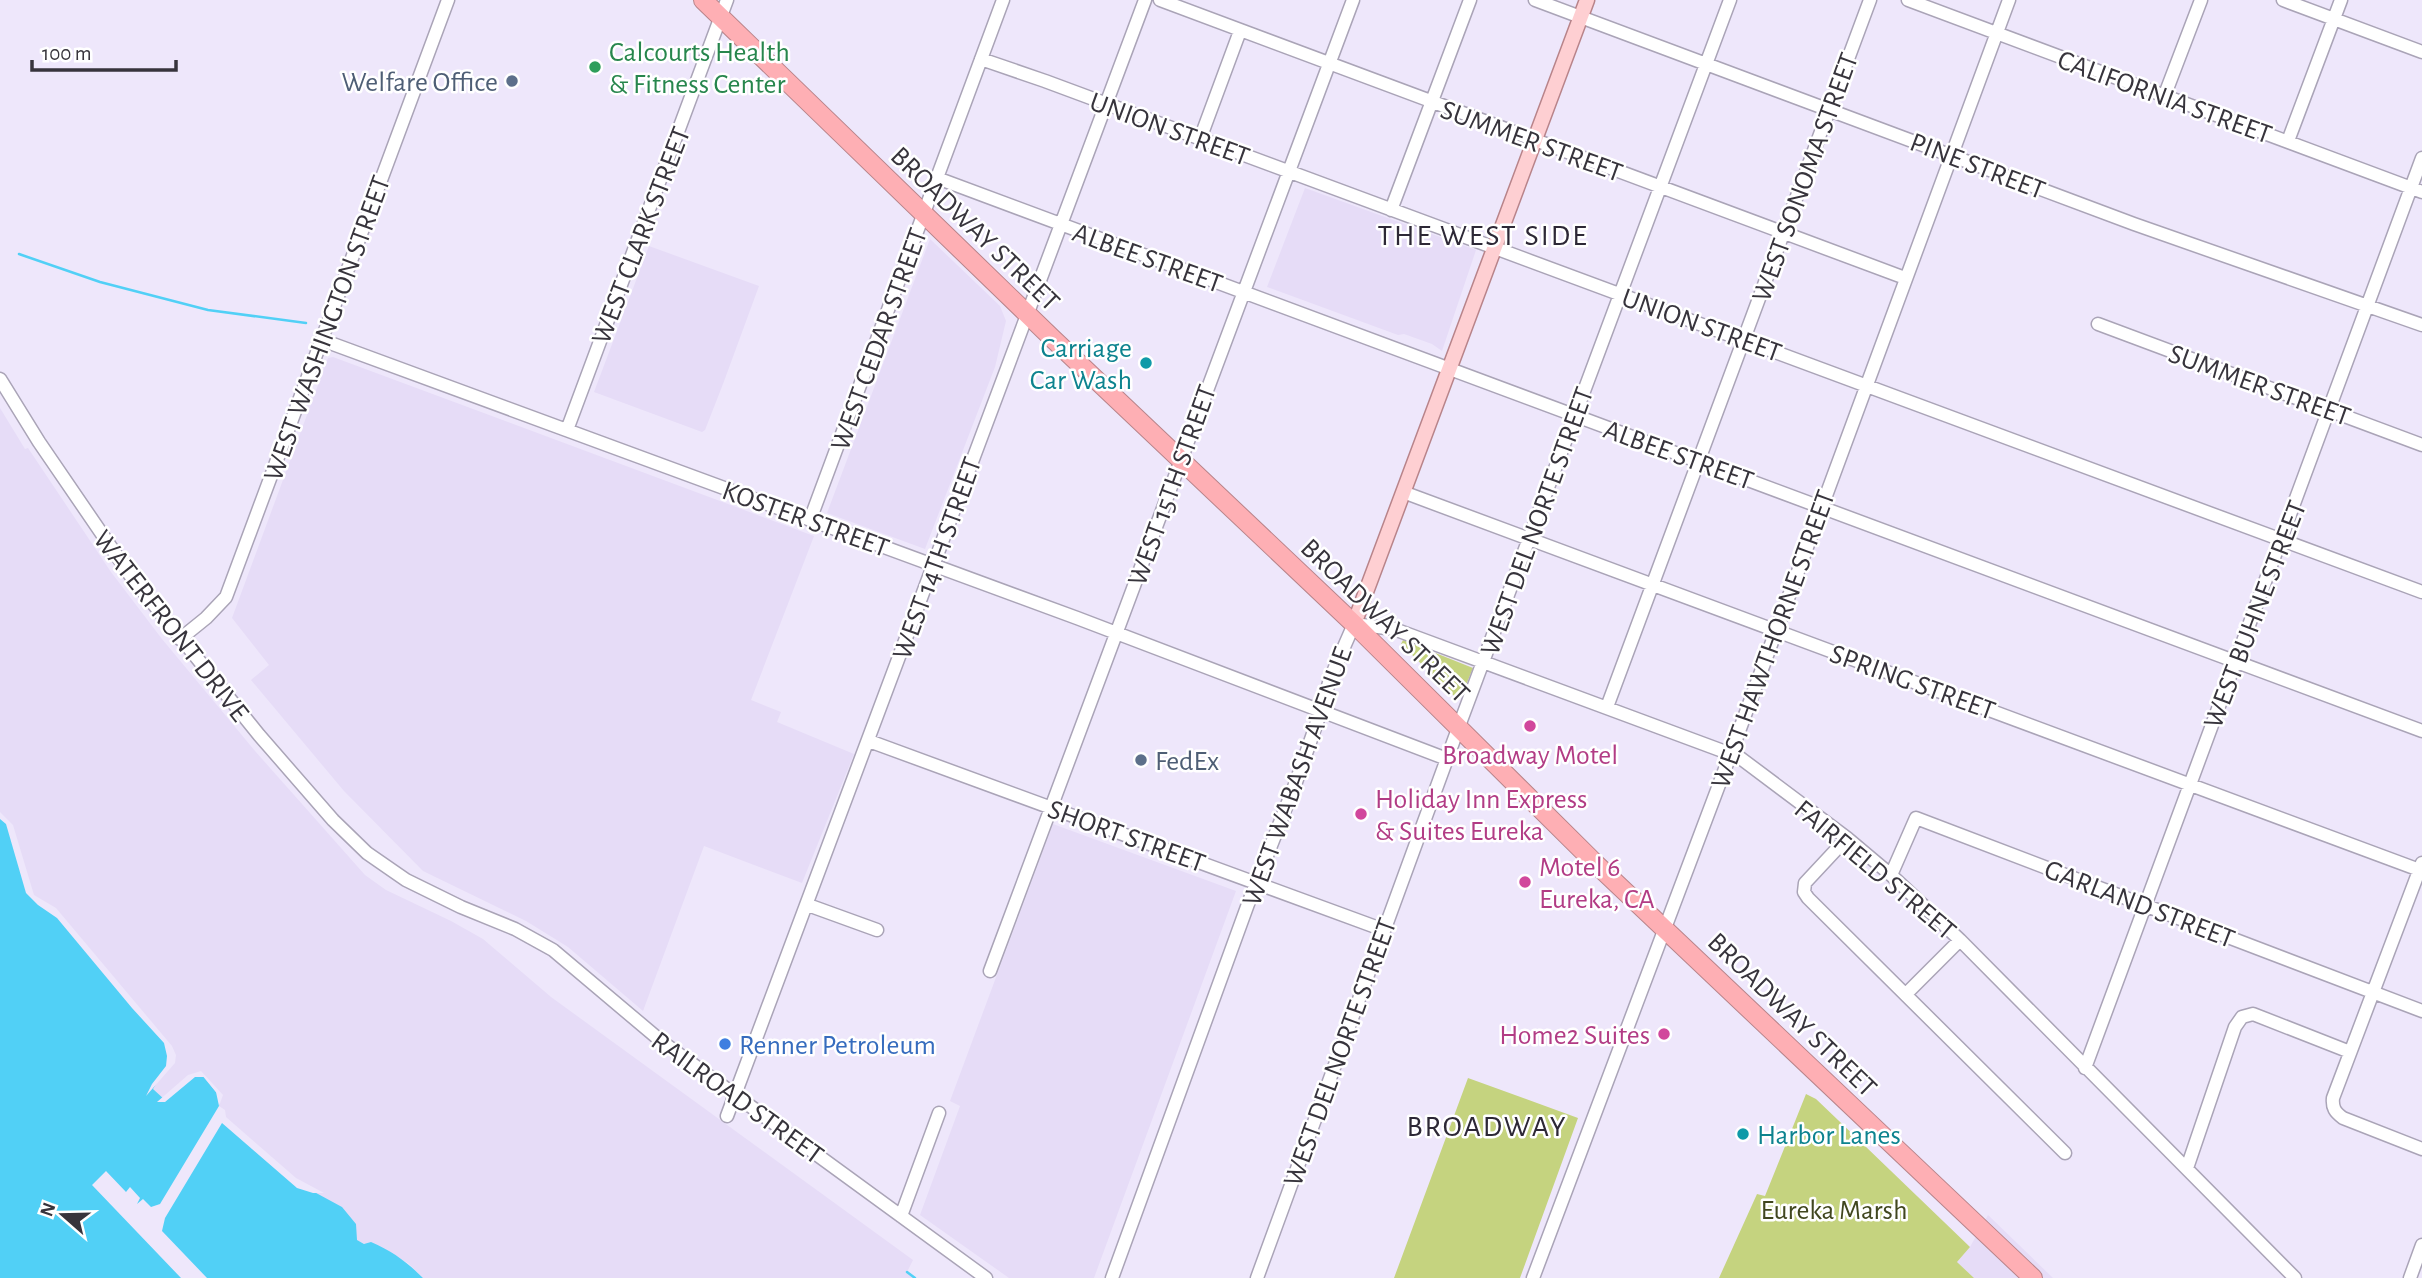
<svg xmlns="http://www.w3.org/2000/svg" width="2422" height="1278" font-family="'Alegreya Sans',sans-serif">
<rect width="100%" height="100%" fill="#eee7fb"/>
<path fill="#e6dcf7" d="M1305,188L1476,250L1442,351L1432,344L1404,334L1398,335L1267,287Z
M930,239L1000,306L1006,321L995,367L925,549L827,513Z
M649,246L759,286L723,384L705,430L702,432L594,392Z
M333,357L814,536L751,700L781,712L777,722L854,754L802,883L704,846L643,1011L568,947L526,921L423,871L344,791L251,680L269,665L232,618L328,358Z
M0,408L25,449L28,448L111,572L162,639L255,751L365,875L386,890L451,921L483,939L551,997L913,1260L907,1272L915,1278H423L408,1263L356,1240V1224L294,1181L164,1099L153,1089L31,897L0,815Z
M1053,824L1236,891L1094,1278H1009L920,1215L960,1106L950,1101Z
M1988,1215L2053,1278H1974L1957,1262L1970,1247Z"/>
<path fill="#c5d37f" d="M1403,640L1473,668L1462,695L1456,698L1401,644Z
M1468,1078L1578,1118L1520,1278H1394Z
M1806,1094L1816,1099L1838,1120L1970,1247L1957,1262L1974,1278H1719L1757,1194L1765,1196Z"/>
<path fill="#51d0f6" d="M0,815L9,823L31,897L53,909L167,1043L173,1055L153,1089L164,1099L190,1078L201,1074L220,1097L219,1107L226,1122L294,1181L342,1207L356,1224L357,1240L364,1244L371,1242C392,1251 407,1262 423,1278H0Z"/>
<path fill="#eee7fb" d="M0,812L13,825L34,895L56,908L172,1046L176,1055L175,1063L146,1096L152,1084L166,1066L167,1056L164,1043L132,1008L57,918L38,905L26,893L6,824L0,819Z
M201,1071L223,1095L219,1106L225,1110L226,1117L296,1178L324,1193H313L297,1188L222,1123L165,1218L162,1231L207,1278H181L92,1185L106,1171L126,1192L130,1187L140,1198L137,1204L143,1199L151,1207L160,1204L219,1106L216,1092L204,1077H195L165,1102H157L188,1075Z"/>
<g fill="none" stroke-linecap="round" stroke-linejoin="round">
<path stroke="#51d0f6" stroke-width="2.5" d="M19,254L100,282L208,310L306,323
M907,1272L915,1278"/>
<g stroke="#aaa4b7" stroke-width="15">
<path id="minor" d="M1160,0L1905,278
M1535,0L2134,224L2422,325
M1908,0L2422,192
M2283,0L2422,52
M981,59L1045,81L2422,592
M2164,97L2201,0
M1200,139L1240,31
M2288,141L2341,0
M937,178L2422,731
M1391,210L1470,0
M2098,324L2422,445
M322,340L1077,618L1447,759
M0,379L39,442L130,575L259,735L333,820L367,853L406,880L461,907L515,929L553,950L661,1041L986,1278
M567,430L727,0
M1403,492L2422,871
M810,520L1003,0
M180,639L206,618L226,597L448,0
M1607,707L1870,0
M869,741L1384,930
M1847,838L1805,883L1804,892L1808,898L2065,1153
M2422,863L2333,1098C2332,1108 2335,1112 2343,1118L2422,1149
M1891,875L1916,818L2422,1011
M808,905L877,930
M990,971L1353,0
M1906,994L1960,940
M2085,1068L2422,158
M727,1116L1145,0
M2187,1168L2235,1027L2242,1017L2253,1014L2350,1052
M901,1216L939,1113
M1112,1278L1248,904L1296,782L1321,711L1330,679L1354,624L1394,629L1739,757L1847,838L1891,875L1960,940L2295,1278
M1257,1278L1459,726L1730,0
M1533,1278L1731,753L2009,0
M2410,1278L2422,1245"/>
</g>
<g stroke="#b8848a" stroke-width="17">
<path id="major" d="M1354,624L1587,0"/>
</g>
<g stroke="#b8848a" stroke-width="20">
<path id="highway" d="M703,0L1052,338L1354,624L1597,865L2033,1278"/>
</g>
<use href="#minor" stroke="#fff" stroke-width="12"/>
<use href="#major" stroke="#fecfd2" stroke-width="14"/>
<use href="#highway" stroke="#feafb4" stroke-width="18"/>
</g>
<circle fill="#2e9e5b" stroke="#fff" stroke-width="2.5" cx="595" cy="67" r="7"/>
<g fill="#5c6f8a" stroke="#fff" stroke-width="2.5">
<circle cx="512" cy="81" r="7"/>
<circle cx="1141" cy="760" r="7"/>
</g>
<g fill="#0f9aa8" stroke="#fff" stroke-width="2.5">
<circle cx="1146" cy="363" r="7"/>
<circle cx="1743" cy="1134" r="7"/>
</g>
<g fill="#d1479c" stroke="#fff" stroke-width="2.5">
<circle cx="1530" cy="726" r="7"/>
<circle cx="1361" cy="814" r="7"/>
<circle cx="1525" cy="882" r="7"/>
<circle cx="1664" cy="1034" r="7"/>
</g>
<circle fill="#3f7fe0" stroke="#fff" stroke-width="2.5" cx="725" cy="1044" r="7"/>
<g text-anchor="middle" stroke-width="5" stroke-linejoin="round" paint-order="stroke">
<g font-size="28" fill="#27864d" stroke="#fff" text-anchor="start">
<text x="609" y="61">Calcourts Health<tspan x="609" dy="32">&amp; Fitness Center</tspan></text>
</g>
<g font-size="28" fill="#4e5e75" stroke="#fff" text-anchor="end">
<text x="498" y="91">Welfare Office</text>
<text x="1155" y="770" text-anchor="start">FedEx</text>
</g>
<g font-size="28" fill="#37343c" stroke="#fff">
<text transform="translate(2165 96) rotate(20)" y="10">CALIFORNIA STREET</text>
<text transform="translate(1170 128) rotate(20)" y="10">UNION STREET</text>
<text transform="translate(1532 140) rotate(20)" y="10">SUMMER STREET</text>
<text transform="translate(1978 165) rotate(21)" y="10">PINE STREET</text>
<text transform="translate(1804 177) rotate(-70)" y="10">WEST SONOMA STREET</text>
<text transform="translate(976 228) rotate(44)" y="10">BROADWAY STREET</text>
<text transform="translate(640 235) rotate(-69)" y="10">WEST CLARK STREET</text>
<text transform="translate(1148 257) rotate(20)" y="10">ALBEE STREET</text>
<text transform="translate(1702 324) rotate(20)" y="10">UNION STREET</text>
<text transform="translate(326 328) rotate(-70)" y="10">WEST WASHINGTON STREET</text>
<text transform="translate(878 339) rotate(-70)" y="10">WEST CEDAR STREET</text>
<text transform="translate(2260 384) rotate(20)" y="10">SUMMER STREET</text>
<text transform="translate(1679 454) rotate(20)" y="10">ALBEE STREET</text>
<text transform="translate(1171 485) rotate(-70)" y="10">WEST 15TH STREET</text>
<text transform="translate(806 518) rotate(20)" y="10">KOSTER STREET</text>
<text transform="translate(1536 521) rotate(-70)" y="10">WEST DEL NORTE STREET</text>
<text transform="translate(936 558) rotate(-70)" y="10">WEST 14TH STREET</text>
<text transform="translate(2254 614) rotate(-69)" y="10">WEST BUHNE STREET</text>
<text transform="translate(1386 620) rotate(44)" y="10">BROADWAY STREET</text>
<text transform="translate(172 625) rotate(52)" y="10">WATERFRONT DRIVE</text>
<text transform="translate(1772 639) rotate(-70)" y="10">WEST HAWTHORNE STREET</text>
<text transform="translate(1913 681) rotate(20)" y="10">SPRING STREET</text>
<text transform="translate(1296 776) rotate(-70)" y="10">WEST WABASH AVENUE</text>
<text transform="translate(1127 835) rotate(20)" y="10">SHORT STREET</text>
<text transform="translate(1876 869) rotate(40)" y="10">FAIRFIELD STREET</text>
<text transform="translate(2140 903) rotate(21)" y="10">GARLAND STREET</text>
<text transform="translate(1793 1014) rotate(44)" y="10">BROADWAY STREET</text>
<text transform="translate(1339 1052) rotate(-70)" y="10">WEST DEL NORTE STREET</text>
<text transform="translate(738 1097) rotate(36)" y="10">RAILROAD STREET</text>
</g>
<g font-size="28" fill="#0d838f" stroke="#fff" text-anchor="end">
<text x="1132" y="357">Carriage<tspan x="1132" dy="32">Car Wash</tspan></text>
<text x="1757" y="1144" text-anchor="start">Harbor Lanes</text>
</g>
<g font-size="28" fill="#b23c85" stroke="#fff" text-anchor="start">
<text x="1530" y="764" text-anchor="middle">Broadway Motel</text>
<text x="1375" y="808">Holiday Inn Express<tspan x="1375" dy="32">&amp; Suites Eureka</tspan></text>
<text x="1539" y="876">Motel 6<tspan x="1539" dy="32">Eureka, CA</tspan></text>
<text x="1650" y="1044" text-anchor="end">Home2 Suites</text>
</g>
<g font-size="28" fill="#366cbe" stroke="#fff" text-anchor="start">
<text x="739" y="1054">Renner Petroleum</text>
</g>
<g font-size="28" fill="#41471f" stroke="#fff">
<text x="1834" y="1219">Eureka Marsh</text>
</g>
<g font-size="30" letter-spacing="2" fill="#2d2836" stroke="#fff">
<text x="1483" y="245">THE WEST SIDE</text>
<text x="1487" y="1136">BROADWAY</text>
</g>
</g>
<g transform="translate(63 1215) rotate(290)" stroke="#ffffff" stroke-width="5" paint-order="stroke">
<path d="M0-5L12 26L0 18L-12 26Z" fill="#37343c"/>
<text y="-10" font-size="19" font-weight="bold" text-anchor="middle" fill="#37343c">N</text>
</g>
<path d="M32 60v10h144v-10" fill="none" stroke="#37343c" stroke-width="3.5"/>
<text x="42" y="60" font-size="21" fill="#37343c" stroke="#ffffff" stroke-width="5" paint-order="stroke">100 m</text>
</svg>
